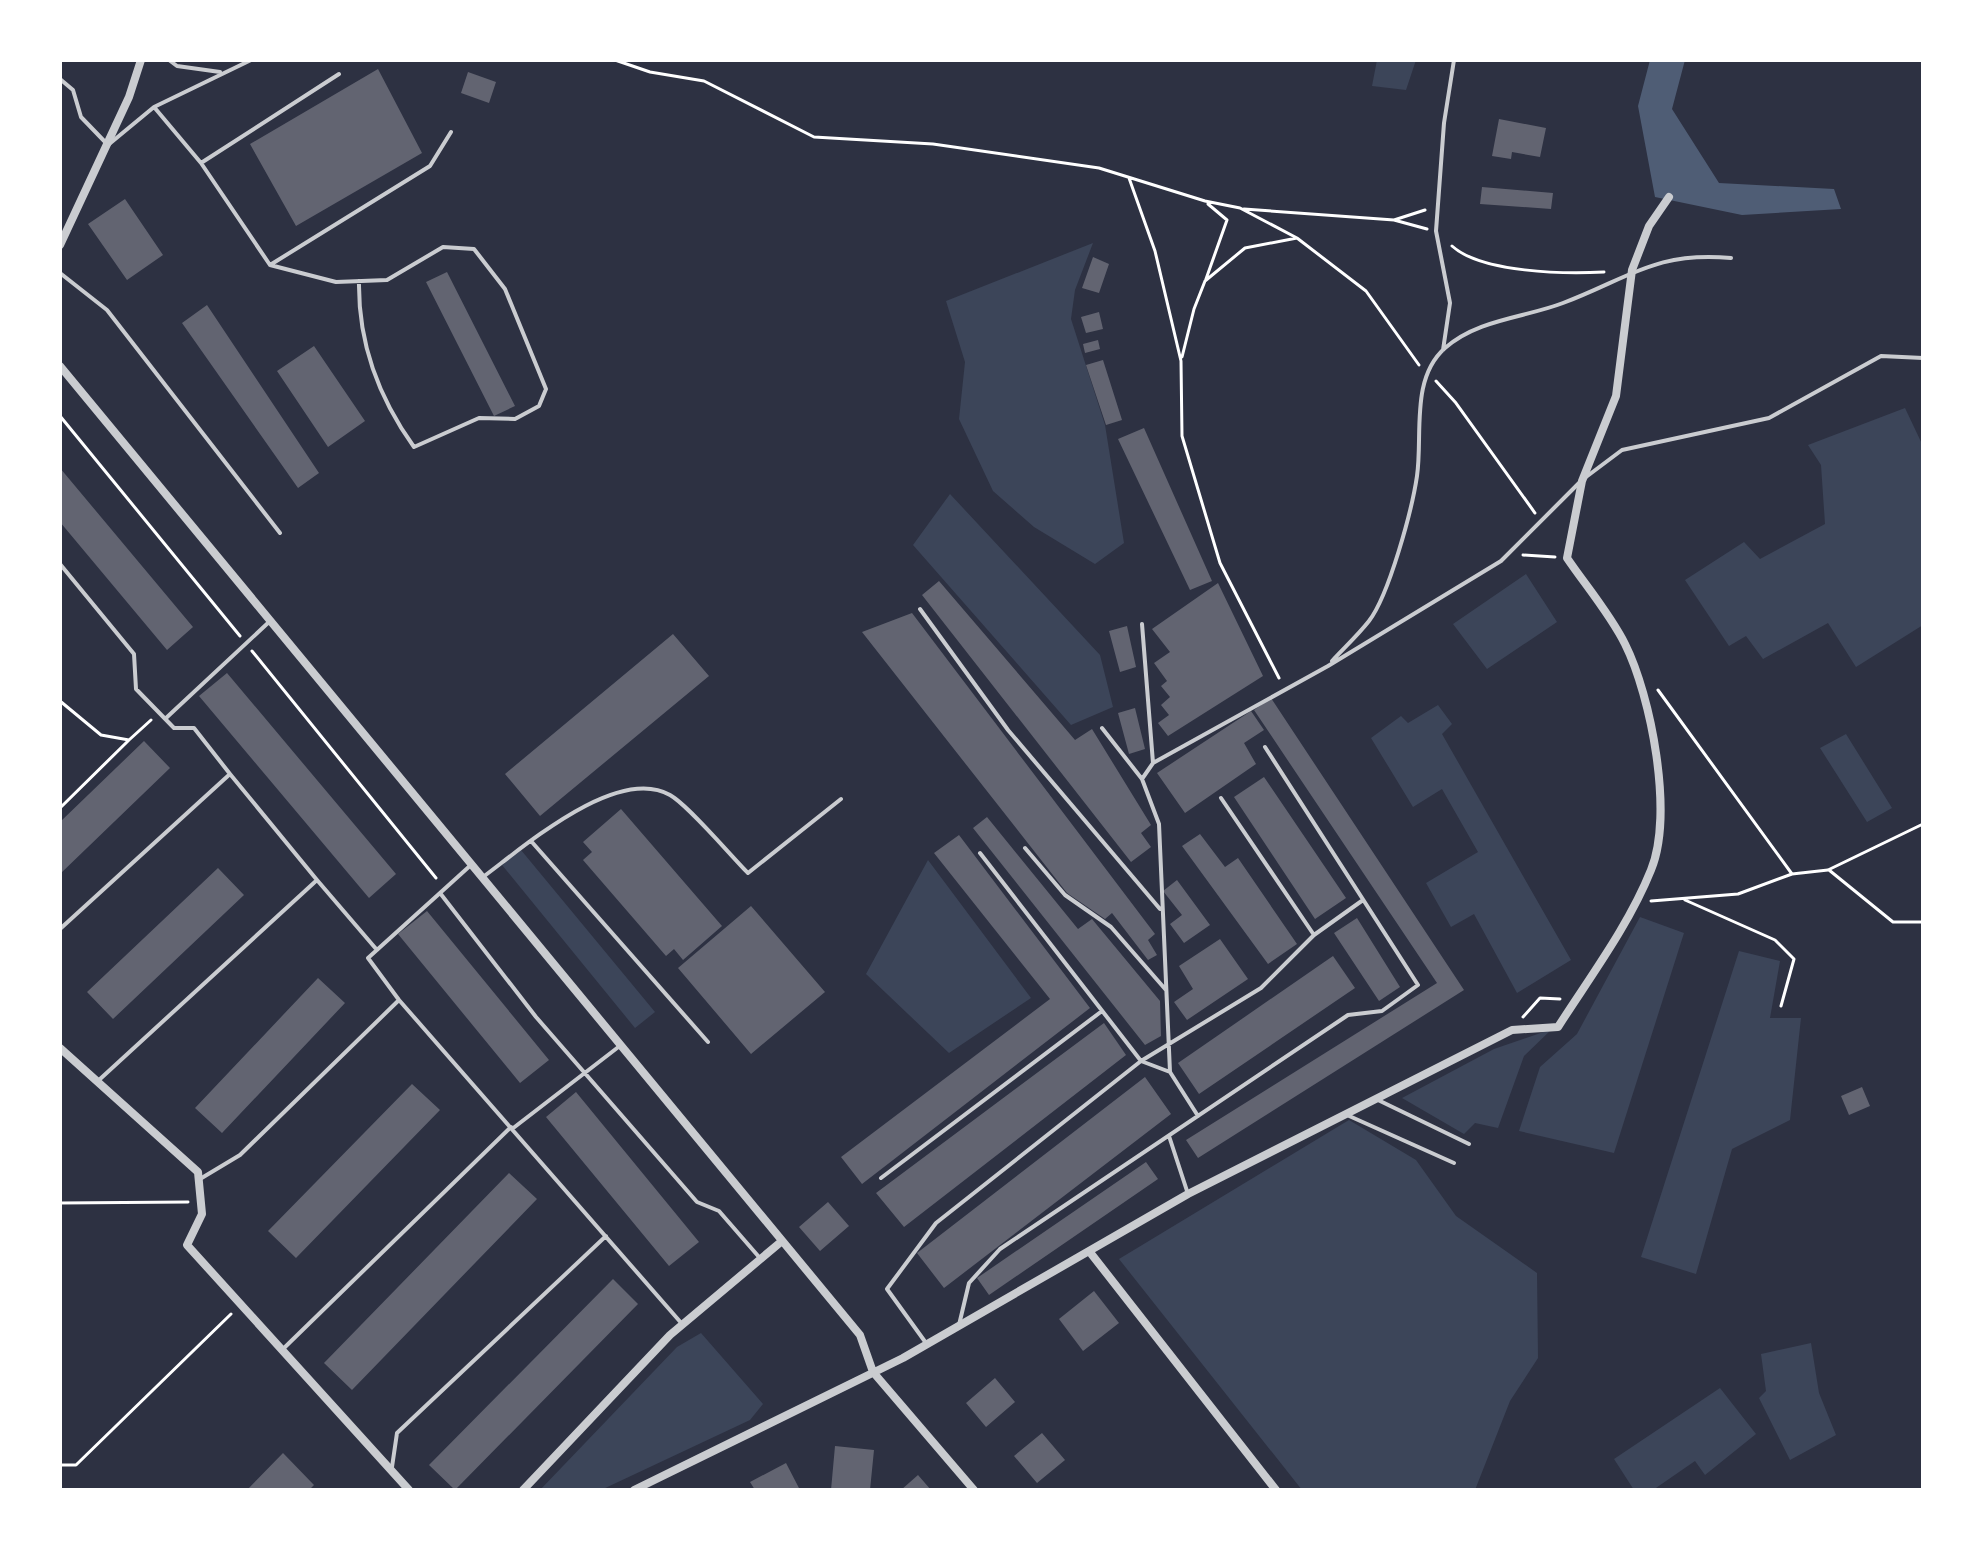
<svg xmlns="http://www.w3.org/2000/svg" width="1983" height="1550" font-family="'DejaVu Sans',sans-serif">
<rect width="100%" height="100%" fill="#2d3142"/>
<path fill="#3c4559" d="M1377,60H1416L1406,90L1372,86Z
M1093,243L1075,290L1071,319L1105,425L1124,543L1095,564L1034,527L993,491L959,419L965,362L946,301Z
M1905,408L1923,446V625L1856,667L1828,623L1763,659L1746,636L1729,646L1685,580L1744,542L1760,559L1825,524L1821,465L1808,445Z
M950,494L1100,655L1113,707L1071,725L913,545Z
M1526,574L1557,622L1487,669L1453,624Z
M1438,705L1452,724L1442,734L1571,960L1517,993L1474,914L1451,927L1426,883L1478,852L1442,789L1413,807L1371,738L1401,716L1408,723Z
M1846,734L1892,808L1867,822L1820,748Z
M521,850L655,1012L635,1028L502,865Z
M928,860L1031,998L949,1053L866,974Z
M1640,917L1684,933L1614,1153L1519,1131L1540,1067L1577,1034Z
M1739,951L1780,961L1770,1018H1801L1790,1120L1732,1149L1696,1274L1641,1257Z
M1552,1029L1524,1056L1498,1128L1475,1123L1464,1134L1402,1098L1494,1049Z
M1349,1120L1416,1160L1456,1216L1537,1273L1538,1358L1510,1401L1475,1490H1302L1119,1259Z
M701,1333L763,1404L750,1420L601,1490H540L677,1347Z
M1811,1343L1819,1393L1836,1435L1790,1460L1759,1398L1766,1391L1761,1354Z
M1720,1388L1756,1434L1705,1475L1695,1461L1653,1490H1634L1614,1459Z"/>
<path fill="#4f5d75" d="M1650,60H1685L1672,109L1719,183L1834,189L1841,209L1742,215L1655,197L1638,106Z"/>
<path fill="#626471" d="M378,69L422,153L296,226L250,144Z
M468,72L496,82L489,103L461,93Z
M1499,119L1546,128L1540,157L1512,152L1511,159L1492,156Z
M1482,187L1553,193L1551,209L1480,204Z
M125,199L163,255L127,280L88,224Z
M1093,257L1109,264L1099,293L1082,288Z
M447,272L515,406L494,416L426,282Z
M207,305L319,473L298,488L182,323Z
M1099,312L1103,329L1086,333L1081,317Z
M1098,340L1100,349L1085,353L1083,344Z
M314,346L365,421L328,447L277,371Z
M1103,360L1122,420L1106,425L1086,365Z
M1144,428L1212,581L1190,590L1118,439Z
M60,468L193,627L167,650L60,522Z
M939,581L1075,740L1092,729L1151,825L1141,833L1151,847L1131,862L922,595Z
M1218,583L1263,676L1168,736L1158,723L1169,715L1161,705L1170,697L1161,686L1167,681L1154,663L1170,652L1152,629Z
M912,613L1155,934L1148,940L1157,955L1148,960L1112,913L1105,919L1067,893L862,632Z
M1127,626L1136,667L1120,672L1109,631Z
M673,634L709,676L540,816L505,774Z
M227,673L396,874L369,898L199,696Z
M1271,698L1464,990L1198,1158L1186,1140L1437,983L1254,710Z
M1135,708L1145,749L1129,754L1118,713Z
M1251,711L1264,730L1244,743L1256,764L1185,813L1157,773Z
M144,741L170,768L60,874V822Z
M1264,777L1346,898L1315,919L1234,797Z
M621,809L722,926L683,960L674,949L666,956L583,860L592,852L583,842Z
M987,817L1078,929L1092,919L1160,1001L1161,1036L1145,1045L973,828Z
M1200,834L1225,867L1238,858L1297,944L1268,964L1182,846Z
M959,835L1090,1008L862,1184L841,1157L1050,999L934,853Z
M218,868L244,895L113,1019L87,992Z
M1177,880L1210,925L1184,943L1170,924L1182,915L1163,891Z
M751,906L825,992L751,1054L678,968Z
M427,911L549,1060L520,1083L398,934Z
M1357,918L1400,987L1379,1001L1334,933Z
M1220,939L1248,979L1187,1020L1174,1002L1193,989L1179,966Z
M1333,956L1355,988L1199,1094L1178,1063Z
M318,978L345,1003L222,1133L195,1108Z
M1104,1023L1126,1055L904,1227L876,1193Z
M1145,1077L1171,1114L944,1288L917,1253Z
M412,1084L440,1110L296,1258L268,1231Z
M1862,1087L1870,1106L1849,1115L1841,1096Z
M576,1092L699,1242L669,1266L546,1117Z
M1146,1162L1158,1179L989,1295L977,1278Z
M509,1173L537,1199L352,1390L324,1363Z
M828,1202L849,1226L820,1251L799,1227Z
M613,1279L638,1304L455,1490L429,1465Z
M1094,1291L1119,1323L1083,1351L1059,1319Z
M995,1378L1015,1402L986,1427L966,1403Z
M1042,1433L1065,1460L1037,1483L1014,1456Z
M835,1446L874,1450L870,1490H831Z
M283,1453L314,1485L309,1490H247Z
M786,1463L800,1490H755L750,1482Z
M918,1475L931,1490H901Z"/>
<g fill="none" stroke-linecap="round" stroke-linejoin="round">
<path stroke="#fff" stroke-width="3" d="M615,60L650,72L704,81L814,137L933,144L1099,168L1205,201L1240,208L1297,238L1366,291L1419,365
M1129,178L1155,251L1181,361L1182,436L1220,563L1279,678
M1244,209L1394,220L1427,229
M1394,220L1425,210
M1452,246C1482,273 1565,274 1604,272
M1206,279L1227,220L1208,204
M1182,357L1194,309L1205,281L1245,248L1297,238
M1436,381L1456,403L1535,513
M60,416L240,636
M1523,555L1555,557
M252,651L436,878
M1658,690L1792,874
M60,701L101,735L129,740L151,720
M60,808L129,740
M1829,870L1893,922H1923
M1685,900L1775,940L1794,959L1781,1006
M1651,901L1738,894L1792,874L1828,870L1923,824
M1523,1017L1540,998L1560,999
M60,1203L188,1202
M60,1465H76L231,1314"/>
<path stroke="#caccd0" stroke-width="4" d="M169,60L177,66L220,72
M60,79L73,90L81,117L108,145L154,107L251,60
M154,107L201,163L339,74
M201,163L270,265L430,166L451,132
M270,265L336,282L387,280L443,247L474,249L505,289L546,389L539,406L515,419L479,418L414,447C378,397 358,343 359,281
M60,273L107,310L280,533
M1443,350L1450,303L1436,231L1444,123L1454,60
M1586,477L1622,450L1769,418L1881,356L1923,358
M60,564L134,654L136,689L174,728H194L230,774
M920,609L1008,730L1160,909
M1142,624L1153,763
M1332,661C1344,648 1358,635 1369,621C1389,595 1412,510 1417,476C1423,435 1410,379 1445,348C1478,319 1524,318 1563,303C1629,278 1656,251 1731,258
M165,719L269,622
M1102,728L1142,779
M1221,798L1314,935
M531,841L708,1042
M1025,848L1065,895L1111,927L1166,990
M980,853L1141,1061L1170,1072L1198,1116
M472,864L440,893L536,1017L697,1202L719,1211L759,1257
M483,877C525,846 617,765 670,795C688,805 731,856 748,873L841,799
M440,893L368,958L399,1000L683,1325
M60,929L230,774L317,880
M1170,1072L1159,824L1142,779L1153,763L1328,666L1501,561L1579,483
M99,1080L317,880L377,950
M1378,1100L1469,1144
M1347,1115L1454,1163
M512,1129L621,1045
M1169,1136L1188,1194
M881,1178L1102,1011
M200,1179L240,1155L399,1000
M959,1325L969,1283L1000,1249L1348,1015L1382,1011L1418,985L1265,747
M926,1343L887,1289L936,1223L1141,1061L1261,988L1314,935L1363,900
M283,1349L511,1127
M392,1467L397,1433L606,1236"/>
<path stroke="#caccd0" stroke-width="8" d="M60,245L129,97L141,60
M60,366L860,1335L873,1372L974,1490
M60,1048L198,1172L202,1214L187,1245L409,1490
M1089,1251L1276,1490
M523,1490L670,1335L782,1241
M634,1490L903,1358L1188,1194L1512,1030L1558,1027C1590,977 1629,925 1651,870C1674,814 1651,696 1625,644C1610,614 1586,586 1567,558L1582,481L1616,396L1632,270L1649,226L1669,197"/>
</g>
<rect width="1983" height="1550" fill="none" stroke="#ffffff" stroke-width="124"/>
</svg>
